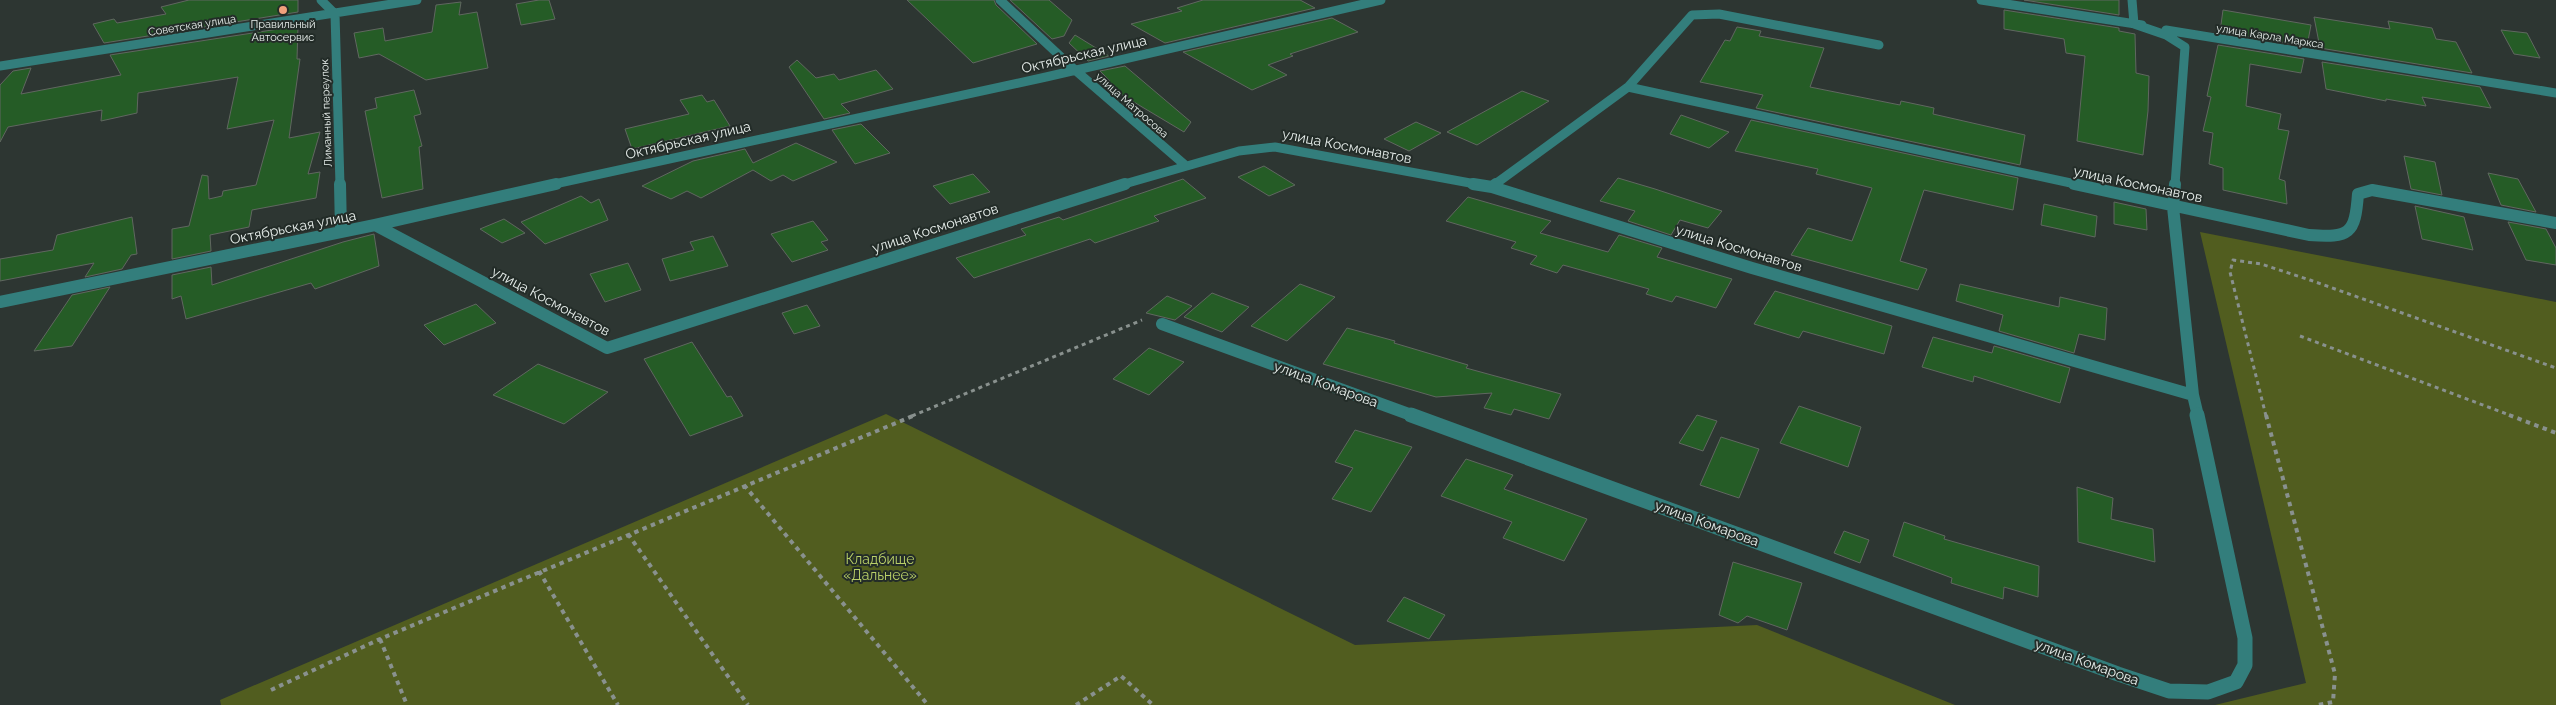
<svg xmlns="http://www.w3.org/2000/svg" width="2556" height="705" font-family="Raleway,sans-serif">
<rect width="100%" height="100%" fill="#2d3632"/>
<path fill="#515d1f" d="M2200,232L2556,302V705H2215L2306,683Z
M886,414L1355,645L1757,625L1955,705H221L220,700Z"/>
<path fill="#255c26" stroke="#606760" d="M189,0H298V12L104,43L93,24L114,19L117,23L166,14L161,7Z
M539,0H549L555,19L521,25L516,4Z
M907,0H994L996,5L1037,44L973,63Z
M1010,0H1049L1072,20L1064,36L1052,39Z
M1203,0H1300L1315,8L1165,43L1131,24L1182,11L1177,8Z
M2024,0H2119V15Z
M461,2L459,15L477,12L488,68L426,80L379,54L359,58L354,33L383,28L385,41L432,32L436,5Z
M2004,10L2119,28V31L2135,34L2136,73L2149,76L2148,111L2143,155L2077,141L2085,56L2066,53L2064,39L2004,29Z
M2223,10L2311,25L2307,46L2220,32Z
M2314,17L2390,29L2388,21L2432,28L2436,39L2456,42L2472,73L2320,48Z
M1332,18L1358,32L1290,54L1293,56L1268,65L1287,75L1252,90L1183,52Z
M298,26L297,59H300L289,138L320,132L308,174L320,172L316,198L252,210L249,227L210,235L211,251L172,259V229L189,226L202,175L208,176L209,199L222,196L223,191L256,185L274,120L227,129L238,77L138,93L137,113L101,121L102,110L8,127L0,142V85L13,71L31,68L21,94L121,75L110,55Z
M1737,27L1761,31L1759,36L1824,48L1810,87L1900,105L1901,101L1934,108L1933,114L2025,135L2020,165L1756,108L1763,95L1700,82L1725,40L1730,41Z
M2501,30L2527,33L2540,58L2514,54Z
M1075,35L1109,56L1088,61L1069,43Z
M2218,45L2304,59L2301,73L2250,64L2246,106L2281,114L2278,129L2289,131L2279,179L2285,181L2287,204L2223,190V168L2209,164L2213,133L2203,131L2211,97L2207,96Z
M797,60L816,78L834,74L839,80L876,70L893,89L841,104L850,113L824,119L789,67Z
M2322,62L2480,87L2491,108L2422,97L2426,106L2386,99V101L2326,89Z
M1125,66L1191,122L1184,132L1102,83L1110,81L1100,71Z
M414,90L421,114L414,116L422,146L419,147L423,189L382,198L365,111L377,108L375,98Z
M1522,91L1549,101L1477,145L1447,132Z
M702,95L707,102L714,100L730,126L632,149L625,129L689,114L680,100Z
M1681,115L1729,132L1709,148L1670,134Z
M1751,120L2018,178L2013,210L1924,190L1900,261L1927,269L1918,290L1791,255L1808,228L1852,241L1872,188L1816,174L1818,169L1735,151Z
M1416,122L1441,133L1409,151L1384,139Z
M861,124L890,153L855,164L832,130Z
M796,143L837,162L793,181L783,175L771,181L753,170L701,198L687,191L671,199L642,186L693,161L745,149L753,163Z
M2404,156L2435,162L2442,195L2411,189Z
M1264,166L1295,185L1269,196L1238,177Z
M2488,173L2518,179L2536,212L2501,205Z
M973,174L990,192L950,204L933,186Z
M1618,178L1655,189L1722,211L1708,228L1680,220L1671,235L1628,221L1635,211L1600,201Z
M1183,179L1206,198L1154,216L1159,221L1095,243L1090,239L974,278L956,258L1026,235L1021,229L1059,217L1063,220Z
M581,196L591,203L599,199L608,220L545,244L521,222Z
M1468,197L1551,221L1540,233L1608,252L1619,235L1662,248L1657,257L1732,279L1716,308L1676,296L1672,302L1646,294L1649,289L1563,265L1557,273L1530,264L1537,256L1511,248L1516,242L1446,221Z
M2114,202L2146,209L2147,230L2114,224Z
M2044,204L2097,216L2095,237L2041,225Z
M2415,206L2464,217L2473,250L2422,239Z
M132,217L137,254L131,255L122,269L85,277L94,263L0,281V259L53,250L57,235Z
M504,219L525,233L502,243L480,229Z
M813,221L828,240L821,242L828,250L792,262L771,234Z
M2508,222L2546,229L2556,248V265L2526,260Z
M374,234L379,266L315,289L311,283L186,319L181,296L172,299V275L211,267L212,285L343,242Z
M713,236L728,266L670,281L662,259L694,250L690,242Z
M628,263L641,290L605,302L590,274Z
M1300,284L1335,297L1287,341L1251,326Z
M1960,284L2059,307L2060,297L2107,308L2105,340L2079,334L2074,353L1999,331L2003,315L1956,301Z
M110,287L72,346L34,351L72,295Z
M1775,291L1892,326L1884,354L1803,331L1799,338L1754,324Z
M1212,293L1249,307L1222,332L1184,317Z
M1167,296L1192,306L1175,320L1146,313Z
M476,304L496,323L444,345L424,325Z
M807,305L820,326L794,334L782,313Z
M1347,328L1395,341L1394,343L1468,365L1466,368L1561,394L1549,419L1514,409L1511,415L1484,408L1492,393L1436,397L1323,364Z
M1933,337L1992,353L1994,346L2070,368L2060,403L1974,376L1973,382L1922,367Z
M692,342L727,397L731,396L743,416L690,436L644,359Z
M1149,348L1184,362L1149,395L1113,379Z
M538,364L608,392L564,424L493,395Z
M1799,406L1861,427L1848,467L1780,443Z
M1697,415L1717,421L1703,451L1679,443Z
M1355,430L1412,447L1371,512L1332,499L1353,468L1335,462Z
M1721,437L1759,449L1739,498L1700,485Z
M1466,459L1513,475L1504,489L1587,519L1564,561L1503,538L1512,522L1441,496Z
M2077,487L2113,498L2111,519L2153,529L2155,562L2078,542Z
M1904,522L1945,536L1944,539L2039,566L2038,597L2004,587L2003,599L1951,583L1952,578L1893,556Z
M1844,531L1869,540L1860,563L1834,553Z
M1733,562L1802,583L1787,630L1747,616L1738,623L1719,615Z
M1404,597L1445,615L1429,639L1387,621Z"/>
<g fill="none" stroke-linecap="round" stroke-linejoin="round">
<path stroke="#89918e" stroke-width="3" stroke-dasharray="4 4" stroke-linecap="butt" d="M2300,336L2512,416
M912,416L1142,320
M2266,416L2230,272L2233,260L2261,264L2310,280L2556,368"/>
<path stroke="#89918e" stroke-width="4" stroke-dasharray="4.5 4.5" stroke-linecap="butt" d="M2266,415L2335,674L2333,702L2318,705
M2509,415L2556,433
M744,485L928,705
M628,534L748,705
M539,571L618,705
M380,639L407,705
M271,690L380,639L915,415
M1076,705L1121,676L1153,705"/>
<path stroke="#337e7c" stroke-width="9" d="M321,0L335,14L340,185
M1000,0L1075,70L1185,165
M1981,0L2142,25
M2132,0L2134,24L2166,35L2185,47L2175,185
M2166,30L2556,93
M0,66L417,0
M1628,87L2080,185
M550,185L1046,77L1381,0
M1121,185L1239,151L1275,147L1481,185
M1494,185L1628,87L1692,15L1719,14L1879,45"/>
<path stroke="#337e7c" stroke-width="12" d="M340,184L341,231
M1473,184L1492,187L1752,268L2193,395
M2074,184L2309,235C2350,238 2355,234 2358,194L2372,190L2556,223
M2175,184L2173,207L2193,395L2198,416
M1492,187L1496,184
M375,225L607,348L1125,184
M0,302L375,225L556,184
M1162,324L1414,416"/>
<path stroke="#337e7c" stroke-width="15" d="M1411,415L2118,674L2169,691L2208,692L2236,682L2245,665V638L2197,415"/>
</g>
<circle fill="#f1a17c" stroke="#232c28" stroke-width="2" cx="283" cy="10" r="5"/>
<g text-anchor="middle" stroke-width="4" stroke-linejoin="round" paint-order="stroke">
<g font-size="11" fill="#e7eeeb" stroke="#232c28">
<text x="283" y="28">Правильный<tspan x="283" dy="13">Автосервис</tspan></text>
</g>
<g font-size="11" fill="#e7eeeb" stroke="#232c28">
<text transform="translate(192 25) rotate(-9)" y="4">Советская улица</text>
<text transform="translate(2270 36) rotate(9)" y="4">улица Карла Маркса</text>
<text transform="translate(1132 105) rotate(41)" y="4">улица Матросова</text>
<text transform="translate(326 113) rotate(-92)" y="4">Лиманный переулок</text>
</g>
<g font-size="14" fill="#e7eeeb" stroke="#232c28">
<text transform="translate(1084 54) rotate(-13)" y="5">Октябрьская улица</text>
<text transform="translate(688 140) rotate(-13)" y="5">Октябрьская улица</text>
<text transform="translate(1347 146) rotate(11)" y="5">улица Космонавтов</text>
<text transform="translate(2138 184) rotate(12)" y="5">улица Космонавтов</text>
<text transform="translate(293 227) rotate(-11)" y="5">Октябрьская улица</text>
<text transform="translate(935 228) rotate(-18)" y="5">улица Космонавтов</text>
<text transform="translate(1739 248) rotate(17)" y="5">улица Космонавтов</text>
<text transform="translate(551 301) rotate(28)" y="5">улица Космонавтов</text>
<text transform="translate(1326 384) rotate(20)" y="5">улица Комарова</text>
<text transform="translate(1707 523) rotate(20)" y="5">улица Комарова</text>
<text transform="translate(2087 662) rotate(20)" y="5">улица Комарова</text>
</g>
<g font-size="14" fill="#bad068" stroke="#232c28">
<text x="880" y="564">Кладбище<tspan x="880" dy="16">«Дальнее»</tspan></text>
</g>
</g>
</svg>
